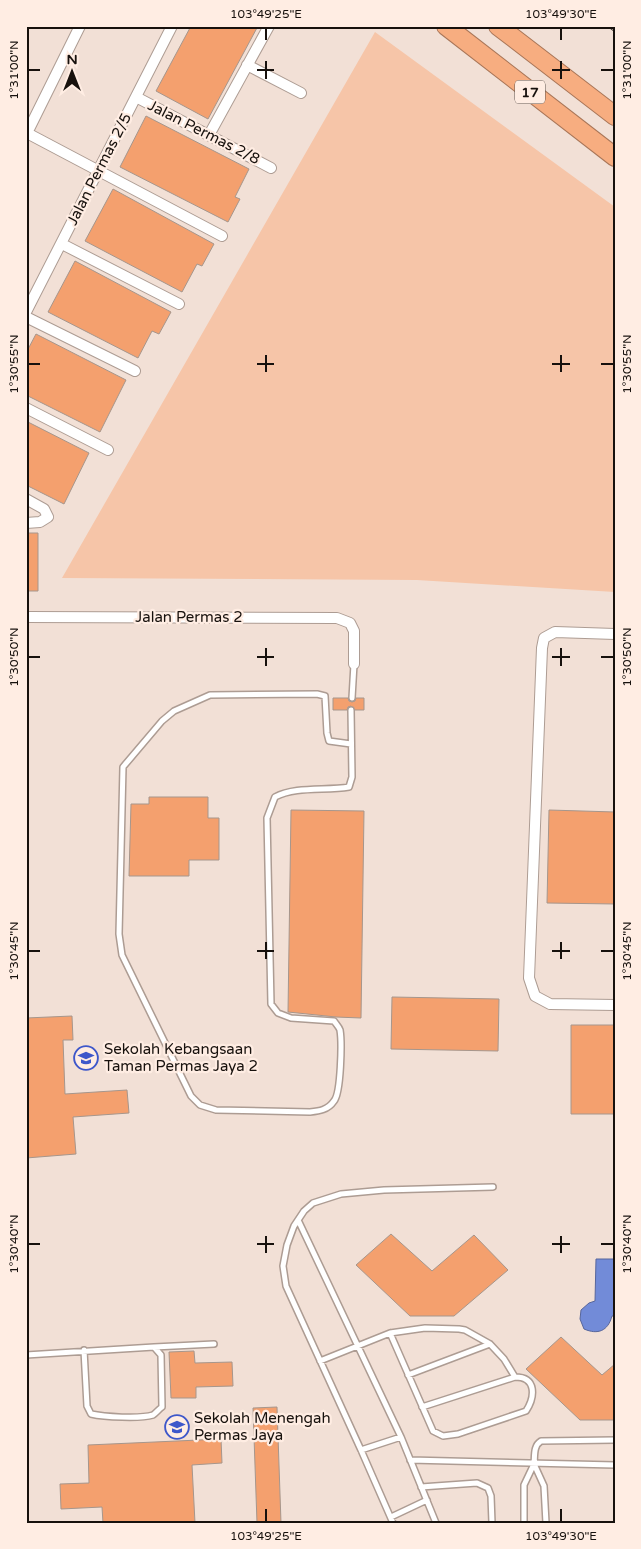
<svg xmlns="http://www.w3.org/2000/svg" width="641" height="1549" font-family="'Varela Round',sans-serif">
<rect width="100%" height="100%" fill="#f2e0d6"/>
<path fill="#f6c5a8" d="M375,32L615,207V592L417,580L62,578Z"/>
<path fill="#728bd8" stroke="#57669b" d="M596,1259H615V1316H612C608,1331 598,1335 584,1329L580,1319L581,1310L589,1303L595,1301Z"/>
<path fill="#f4a06e" stroke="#a6968c" d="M191,26H258L208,119L156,91Z
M146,116L249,169L235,197L240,199L228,222L120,167Z
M113,189L214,244L202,266L197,264L182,292L85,241Z
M75,261L171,312L159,334L152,331L138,358L48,312Z
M36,334L126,380L100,432L26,395V353Z
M26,421L89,453L64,504L26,485Z
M26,533H38V591H26Z
M333,698H348L349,701L352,702L355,701L356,698H364V710H355L351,706L348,707L347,710H333Z
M149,797H208V818H219V860H189V876H129L131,804H149Z
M291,810L364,811L361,1018L336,1017L288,1012Z
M549,810L615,812V904L547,903Z
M392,997L499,999L498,1051L391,1049Z
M72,1016L73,1040H63L65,1094L127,1090L129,1113L73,1117L76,1154L26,1158V1018Z
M571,1025H615V1114H571Z
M391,1234L432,1271L474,1235L508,1270L454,1316H410L356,1265Z
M561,1337L602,1375L615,1364V1420H580L526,1369Z
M194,1351L195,1363L232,1362L233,1386L196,1387V1398H171L169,1352Z
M277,1407L281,1523H257L253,1408Z
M221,1439L222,1463L192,1465L195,1523H103L102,1507L61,1509L60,1484L89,1483L88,1445Z"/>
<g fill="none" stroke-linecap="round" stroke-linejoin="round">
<g stroke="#ad9c93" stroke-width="8">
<path id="lane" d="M352,698L354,664
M351,744L329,741L327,733L325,696L317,694L210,695L174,711L162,721L123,767L119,934L122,955L191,1096L200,1105L216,1110L310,1112C319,1111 328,1110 334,1101C341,1093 342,1042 340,1030C339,1027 336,1024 334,1021L291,1018L278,1013L271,1004L267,818L275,797C296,786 325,791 349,787L352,777L351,710
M298,1220L401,1437L436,1523
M390,1333L433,1431L443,1436L458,1434L526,1411C535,1397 537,1377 515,1377L422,1407
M154,1347L214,1344
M26,1355L154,1347L161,1355L162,1407C159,1409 156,1413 153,1415C140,1419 104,1417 91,1414L87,1406L84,1350
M320,1361L390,1333L425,1328L459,1329L465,1330L490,1344L504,1359L515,1377
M408,1375L490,1344
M401,1437L361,1450L286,1286L283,1266L287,1245L294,1226L304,1211L313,1203L341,1194L384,1190L493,1187
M361,1450L393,1523
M410,1460L615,1465
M534,1464C535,1456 533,1446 541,1441L615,1440
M421,1487L477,1483L488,1488L491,1496L492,1523
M391,1517L427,1500
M524,1523V1485L534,1464L544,1486L546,1523"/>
</g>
<g stroke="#ad9c93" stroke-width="12">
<path id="street" d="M247,65L301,93
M136,97L271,168
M27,133L222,236
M26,135L80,26
M209,135L269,26
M62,244L179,304
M26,312L172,26
M26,317L135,371
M26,408L108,450
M26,499L44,509L48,517L40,522L26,523
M26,617L337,618L350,623L354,631V664
M615,634L555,632L544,638L542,648L529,978L535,996L550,1004L615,1005"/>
</g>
<g stroke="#a97658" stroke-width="20">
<path id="highway" d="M446,26L615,157
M498,26L615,116"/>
</g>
<use href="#lane" stroke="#fff" stroke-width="5"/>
<use href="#street" stroke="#fff" stroke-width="10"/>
<use href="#highway" stroke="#f7ad80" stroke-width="18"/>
<g stroke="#322b26" stroke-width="5.5">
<path id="rail" d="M611,26L615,29"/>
</g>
<use href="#rail" stroke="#ffede3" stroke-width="4" stroke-dasharray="11" stroke-linecap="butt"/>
</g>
<path fill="none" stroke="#17110d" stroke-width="2" d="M266,28V40M561,28V40M266,61V79M561,61V79M28,70H40M257,70H274M552,70H570M601,70H614M266,355V372M561,355V372M28,364H40M257,364H274M552,364H570M601,364H614M266,648V666M561,648V666M28,657H40M257,657H274M552,657H570M601,657H614M266,942V959M561,942V959M28,951H40M257,951H274M552,951H570M601,951H614M266,1236V1253M561,1236V1253M28,1244H40M257,1244H274M552,1244H570M601,1244H614M266,1509V1522M561,1509V1522"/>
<defs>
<g id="school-ring" transform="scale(1.25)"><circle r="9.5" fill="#ffede3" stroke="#3e57ca" stroke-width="1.5"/><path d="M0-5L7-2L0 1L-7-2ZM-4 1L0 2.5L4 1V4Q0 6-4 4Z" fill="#3e57ca"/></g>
</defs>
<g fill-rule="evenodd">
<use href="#school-ring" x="86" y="1058"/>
<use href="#school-ring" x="177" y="1427"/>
</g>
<g text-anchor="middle" stroke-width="4.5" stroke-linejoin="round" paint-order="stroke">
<rect fill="#ffede3" stroke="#5d534d" stroke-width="1" x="515" y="80.5" width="30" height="23" rx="4"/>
<g font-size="14" font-weight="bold" fill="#17110d">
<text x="530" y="97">17</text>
</g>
<g font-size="15" fill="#17110d" stroke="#ffede3">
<text transform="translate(204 132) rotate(27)" y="5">Jalan Permas 2/8</text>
<text transform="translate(99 169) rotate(-63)" y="5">Jalan Permas 2/5</text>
<text x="189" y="622">Jalan Permas 2</text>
</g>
<g font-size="15" fill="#17110d" stroke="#ffede3" text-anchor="start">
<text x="104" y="1054">Sekolah Kebangsaan<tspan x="104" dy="17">Taman Permas Jaya 2</tspan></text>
<text x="194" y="1423">Sekolah Menengah<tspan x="194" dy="17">Permas Jaya</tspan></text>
</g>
</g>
<rect width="641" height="1549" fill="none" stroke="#ffede3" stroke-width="55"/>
<g transform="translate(72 72)" stroke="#ffede3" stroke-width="4" paint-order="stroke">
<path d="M0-4L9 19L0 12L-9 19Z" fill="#17110d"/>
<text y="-8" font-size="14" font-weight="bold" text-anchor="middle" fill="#17110d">N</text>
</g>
<rect x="28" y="28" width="586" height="1494" fill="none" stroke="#17110d" stroke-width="2"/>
<g font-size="12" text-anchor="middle" fill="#17110d">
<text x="266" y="18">103°49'25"E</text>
<text x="561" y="18">103°49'30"E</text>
<text transform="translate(14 70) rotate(-90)" y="4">1°31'00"N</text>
<text transform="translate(627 70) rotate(-90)" y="4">1°31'00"N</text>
<text transform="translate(14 364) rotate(-90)" y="4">1°30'55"N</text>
<text transform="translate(627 364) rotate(-90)" y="4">1°30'55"N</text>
<text transform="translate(14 657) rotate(-90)" y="4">1°30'50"N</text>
<text transform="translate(627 657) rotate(-90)" y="4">1°30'50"N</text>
<text transform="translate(14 951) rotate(-90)" y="4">1°30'45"N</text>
<text transform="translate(627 951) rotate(-90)" y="4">1°30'45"N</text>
<text transform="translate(14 1244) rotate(-90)" y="4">1°30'40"N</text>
<text transform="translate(627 1244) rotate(-90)" y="4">1°30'40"N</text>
<text x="266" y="1540">103°49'25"E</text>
<text x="561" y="1540">103°49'30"E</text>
</g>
</svg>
